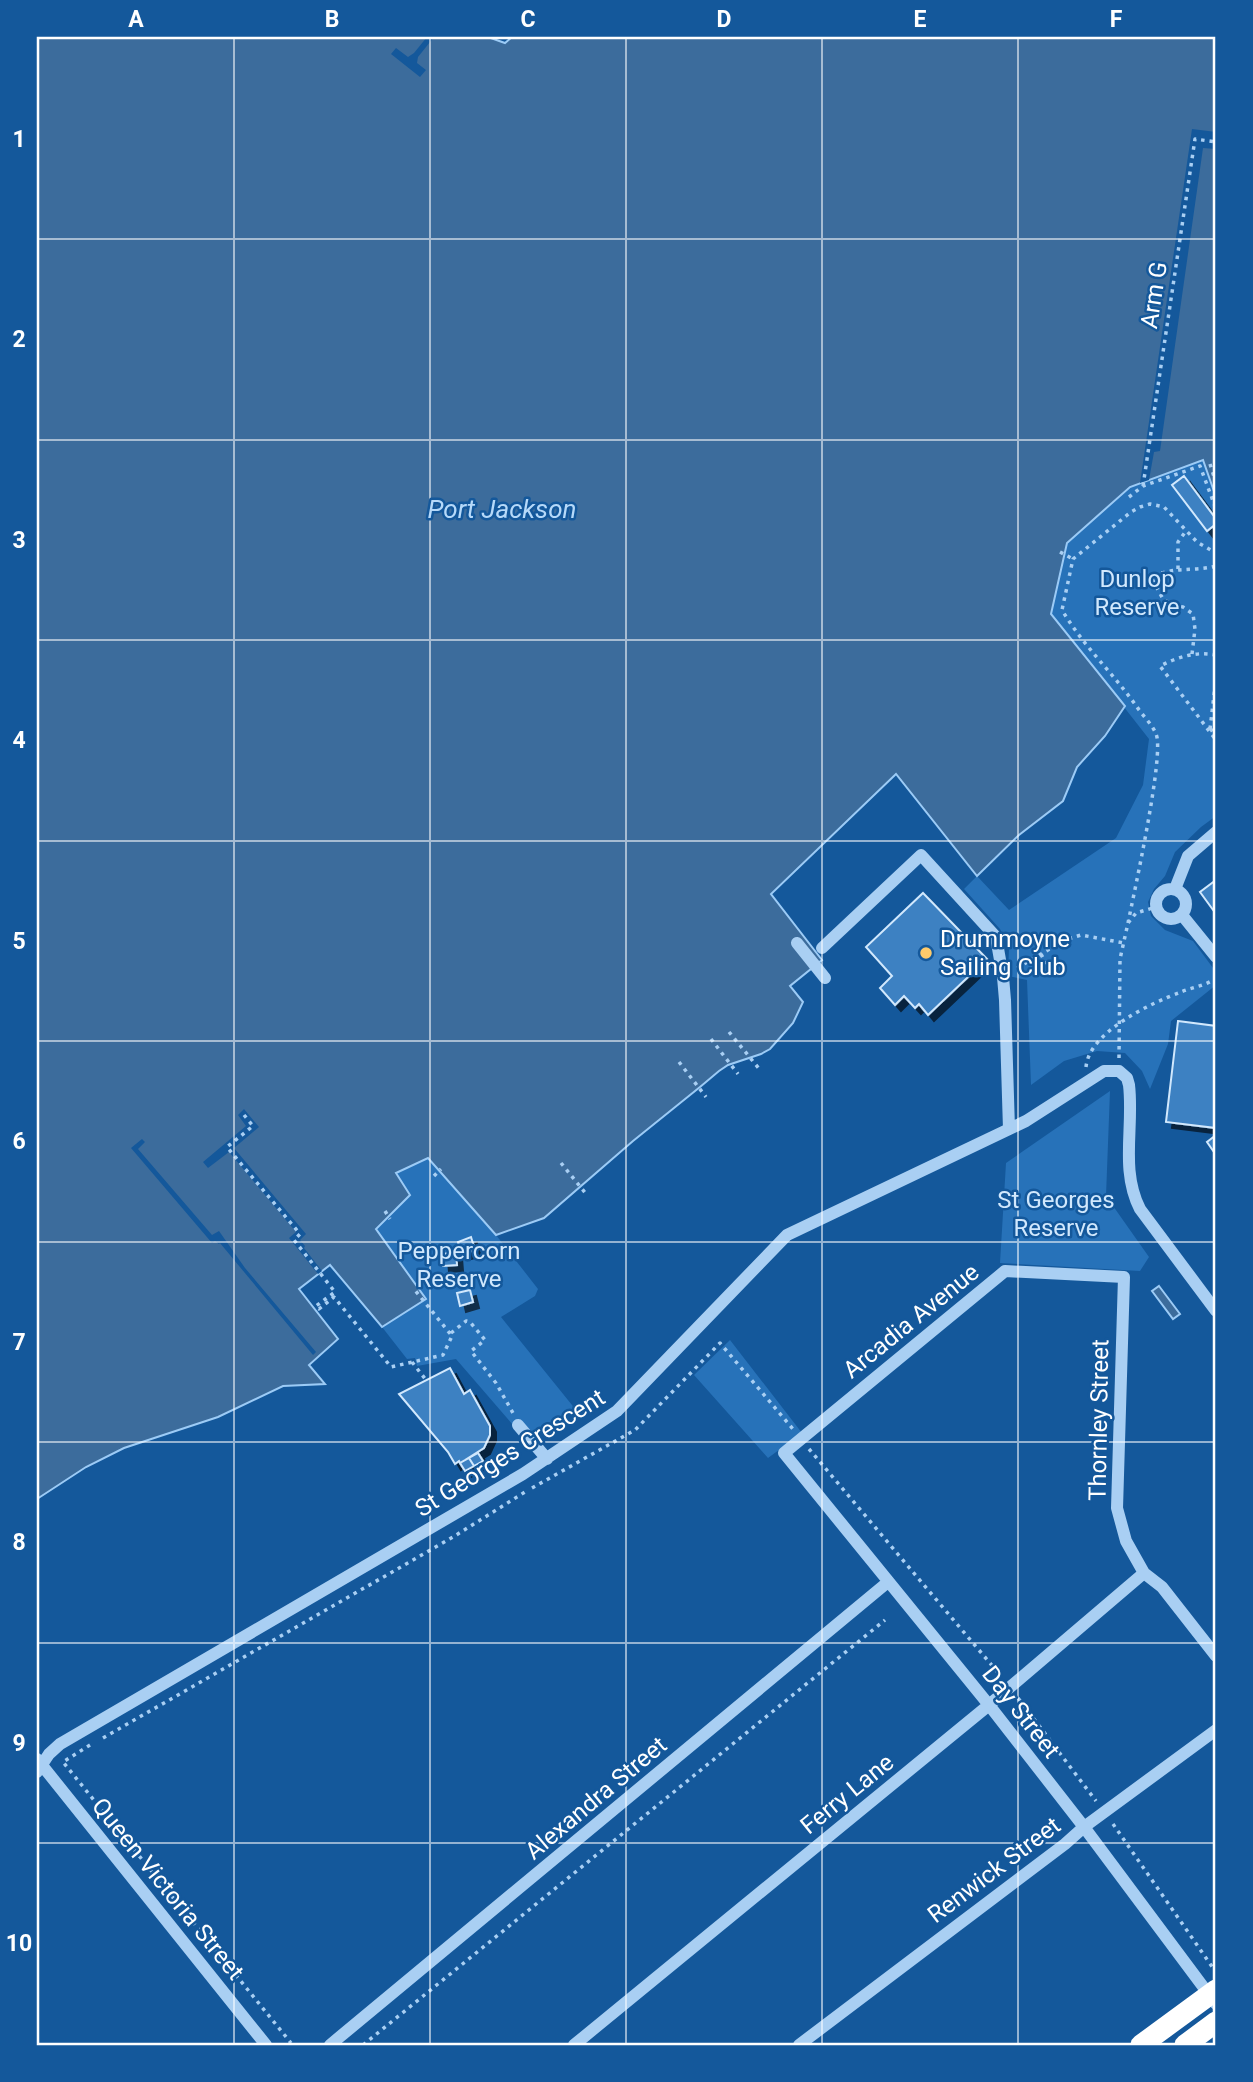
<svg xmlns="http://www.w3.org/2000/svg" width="1253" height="2082" font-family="Roboto,sans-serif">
<defs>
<filter id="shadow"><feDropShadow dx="6" dy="6" stdDeviation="0" flood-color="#0009"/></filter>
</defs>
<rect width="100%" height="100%" fill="#14589b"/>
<path fill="#2772b9" d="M1203,460L1216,497V816L1201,827L1175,852L1165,876L1154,889L1148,902L1151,916L1165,930L1193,941L1216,972V985L1171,1021L1168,1044L1150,1089L1142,1071L1125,1053L1097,1051L1064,1061L1031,1085L1027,980L1008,976L1009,947L1000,929L964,889L977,876L1009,910L1116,838L1143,785L1149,739L1051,614L1067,543L1130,487Z
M1110,1091L1106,1196L1149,1257L1140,1271L1000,1263L1006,1163Z
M428,1158L496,1235L538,1289L535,1296L501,1317L576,1410L526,1440L456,1359L417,1366L415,1358L407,1359L382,1327L418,1304L375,1229L410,1195L396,1173Z
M730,1340L802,1433L768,1458L694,1375Z"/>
<path fill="#3c6c9c" stroke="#9ccbf6" stroke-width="2" d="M37,37H488L505,43L512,37H1216V497L1203,460L1130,487L1067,543L1051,614L1125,706L1105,736L1077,767L1063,801L1019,835L977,876L896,774L771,894L822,960L790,986L803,1002L793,1023L770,1049L761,1054L728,1065L719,1071L700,1087L633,1141L544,1218L496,1235L428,1158L396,1173L410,1195L376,1229L426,1299L382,1327L330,1265L299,1289L338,1339L309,1365L325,1384L283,1386L218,1417L124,1448L86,1467L37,1499Z
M1159,1286L1180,1314L1173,1319L1152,1291Z"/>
<path fill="#14589b" d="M427,37H434L418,57L417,63L426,70L420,77L391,54L396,48L408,57L414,53Z
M1192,129L1216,132V149L1203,148L1160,451L1154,452L1149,480L1140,483Z
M244,1109L259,1127L234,1148L306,1234L300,1240L305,1246L304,1248L322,1271L318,1274L289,1238L296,1232L229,1152L208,1168L203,1162L246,1126L238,1115Z
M142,1139L145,1142L138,1149L212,1235L219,1231L245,1268L316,1352L313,1355L220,1243L219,1244L215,1241L212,1243L131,1148Z"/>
<path fill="#3d81c2" stroke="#d1e8fd" stroke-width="2" filter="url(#shadow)" d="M1184,476L1216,519V524L1207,531L1172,485Z
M1216,880V914L1200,892Z
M923,893L987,959L928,1015L919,1004L915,1008L904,996L895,1005L880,988L892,976L866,947Z
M1178,1021L1216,1026V1128L1166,1122Z
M1216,1135V1155L1207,1142Z
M471,1237L475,1250L462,1254L458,1242Z
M456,1252L457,1265L443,1266L442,1254Z
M470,1290L473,1302L460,1306L457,1293Z
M450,1368L464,1394L470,1390L490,1426V1435L484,1448L465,1460L460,1463L459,1461L455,1464L448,1452L399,1394Z
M478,1453L483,1461L474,1466L469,1458Z
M469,1458L474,1466L465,1471L460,1463Z"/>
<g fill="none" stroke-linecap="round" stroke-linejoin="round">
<path stroke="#a9cff3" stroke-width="3.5" stroke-dasharray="3.5 5" stroke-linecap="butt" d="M1210,464L1216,483
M1143,486L1195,139L1216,142
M1129,497L1143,486L1200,466L1216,509
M1060,552L1073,559
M1178,569V542L1186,531
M1192,654L1195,629L1193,614L1183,607L1173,605L1163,599L1151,577C1174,566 1193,572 1216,566
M1216,655C1196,651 1178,657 1160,666L1216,740
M1210,729L1216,678
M1210,731L1216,727
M1128,923C1134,893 1165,753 1156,734C1152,724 1143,716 1137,707C1113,673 1084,647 1062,610L1073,559L1131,512L1140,507L1150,504L1164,507L1197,542L1216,553
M1041,954L1046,964
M1017,968L1065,940L1081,935L1124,943
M729,1032L761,1071
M711,1039L738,1074
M1119,1058L1120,959L1128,923L1136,913L1156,907
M679,1062L706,1097
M1086,1067C1089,1032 1151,1003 1181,992C1193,987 1205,986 1216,978
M244,1115L253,1126L227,1147L300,1234L294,1240L335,1292L316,1306L319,1309L334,1297L391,1367L443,1355L452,1336L414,1289
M561,1163L587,1195
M434,1176L441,1169
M385,1211L390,1219
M451,1333L466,1321L470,1322L485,1340L471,1351L496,1383L513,1413
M412,1362L426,1380
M809,1449L1000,1675
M532,1488L635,1430L720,1343L793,1429
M1018,1698L1096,1801
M103,1738L453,1537L525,1492
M90,1745L63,1762L291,2043
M1113,1824L1213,1968L1216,1965
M363,2045L885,1620"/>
<path stroke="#a9cff3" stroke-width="12" d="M1156 904a15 15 0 1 1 30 0a15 15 0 1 1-30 0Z
M1175,889L1188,856L1216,832
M1182,915L1216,957
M797,943L825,978
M822,948L921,855L996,937L1003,977L1005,1000L1009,1129
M518,1425L547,1459
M1216,1656L1162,1587L1144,1573L1126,1541L1117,1508L1124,1277L1005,1271L784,1453L989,1705L1084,1827L1216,2004
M37,1759L266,2045
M37,1772L49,1754L60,1744L523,1474L617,1411L787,1235L1026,1121L1104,1071H1119L1127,1078L1129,1085C1134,1127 1120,1170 1140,1209L1216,1311
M330,2045L888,1582
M574,2045L989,1705L1144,1573
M799,2045L1065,1844L1084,1827L1216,1730"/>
<path stroke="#fff" stroke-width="21" d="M1141,2045L1216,1990
M1185,2045L1216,2022"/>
</g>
<path fill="none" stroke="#fff" stroke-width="2" stroke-opacity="0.55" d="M234,37V2045M430,37V2045M626,37V2045M822,37V2045M1018,37V2045M37,239H1216M37,440H1216M37,640H1216M37,841H1216M37,1041H1216M37,1242H1216M37,1442H1216M37,1643H1216M37,1843H1216"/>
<circle fill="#ffcb6b" stroke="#14589b" stroke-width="2.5" cx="926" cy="953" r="7"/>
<g text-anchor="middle" stroke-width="5" stroke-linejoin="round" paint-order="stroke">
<g font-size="24" fill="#fff" stroke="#14589b">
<text transform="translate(1154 295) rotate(-81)" y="8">Arm G</text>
<text transform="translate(911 1321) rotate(-39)" y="8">Arcadia Avenue</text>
<text transform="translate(1099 1420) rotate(-89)" y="8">Thornley Street</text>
<text transform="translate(510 1453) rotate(-32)" y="8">St Georges Crescent</text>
<text transform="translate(1021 1712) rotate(52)" y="8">Day Street</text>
<text transform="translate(847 1794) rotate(-39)" y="8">Ferry Lane</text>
<text transform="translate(596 1798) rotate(-40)" y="8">Alexandra Street</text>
<text transform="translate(994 1870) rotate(-37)" y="8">Renwick Street</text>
<text transform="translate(168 1889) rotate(51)" y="8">Queen Victoria Street</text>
</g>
<g font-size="24" fill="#d1e8fd" stroke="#14589b">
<text x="1137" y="587">Dunlop<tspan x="1137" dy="28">Reserve</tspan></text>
<text x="1056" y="1208">St Georges<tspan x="1056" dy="28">Reserve</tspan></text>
<text x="459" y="1259">Peppercorn<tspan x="459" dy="28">Reserve</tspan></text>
</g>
<g font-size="24" fill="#fff" stroke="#14589b" text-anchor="start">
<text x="940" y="947">Drummoyne<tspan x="940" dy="28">Sailing Club</tspan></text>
</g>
<g font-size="26" font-style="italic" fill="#b6d9f9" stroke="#14589b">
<text x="502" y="518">Port Jackson</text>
</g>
</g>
<rect width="1253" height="2082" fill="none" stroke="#14589b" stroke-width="77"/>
<rect x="38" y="38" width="1176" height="2006" fill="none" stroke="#fff" stroke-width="2.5"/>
<g font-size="23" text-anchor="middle" font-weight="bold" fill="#fff">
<text x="136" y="27">A</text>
<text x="332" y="27">B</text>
<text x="528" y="27">C</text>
<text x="724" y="27">D</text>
<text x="920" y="27">E</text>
<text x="1116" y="27">F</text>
<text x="19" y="147">1</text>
<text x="19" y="347">2</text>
<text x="19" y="548">3</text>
<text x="19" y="748">4</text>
<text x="19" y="949">5</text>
<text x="19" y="1149">6</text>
<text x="19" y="1350">7</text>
<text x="19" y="1550">8</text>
<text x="19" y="1751">9</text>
<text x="19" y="1951">10</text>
</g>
</svg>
